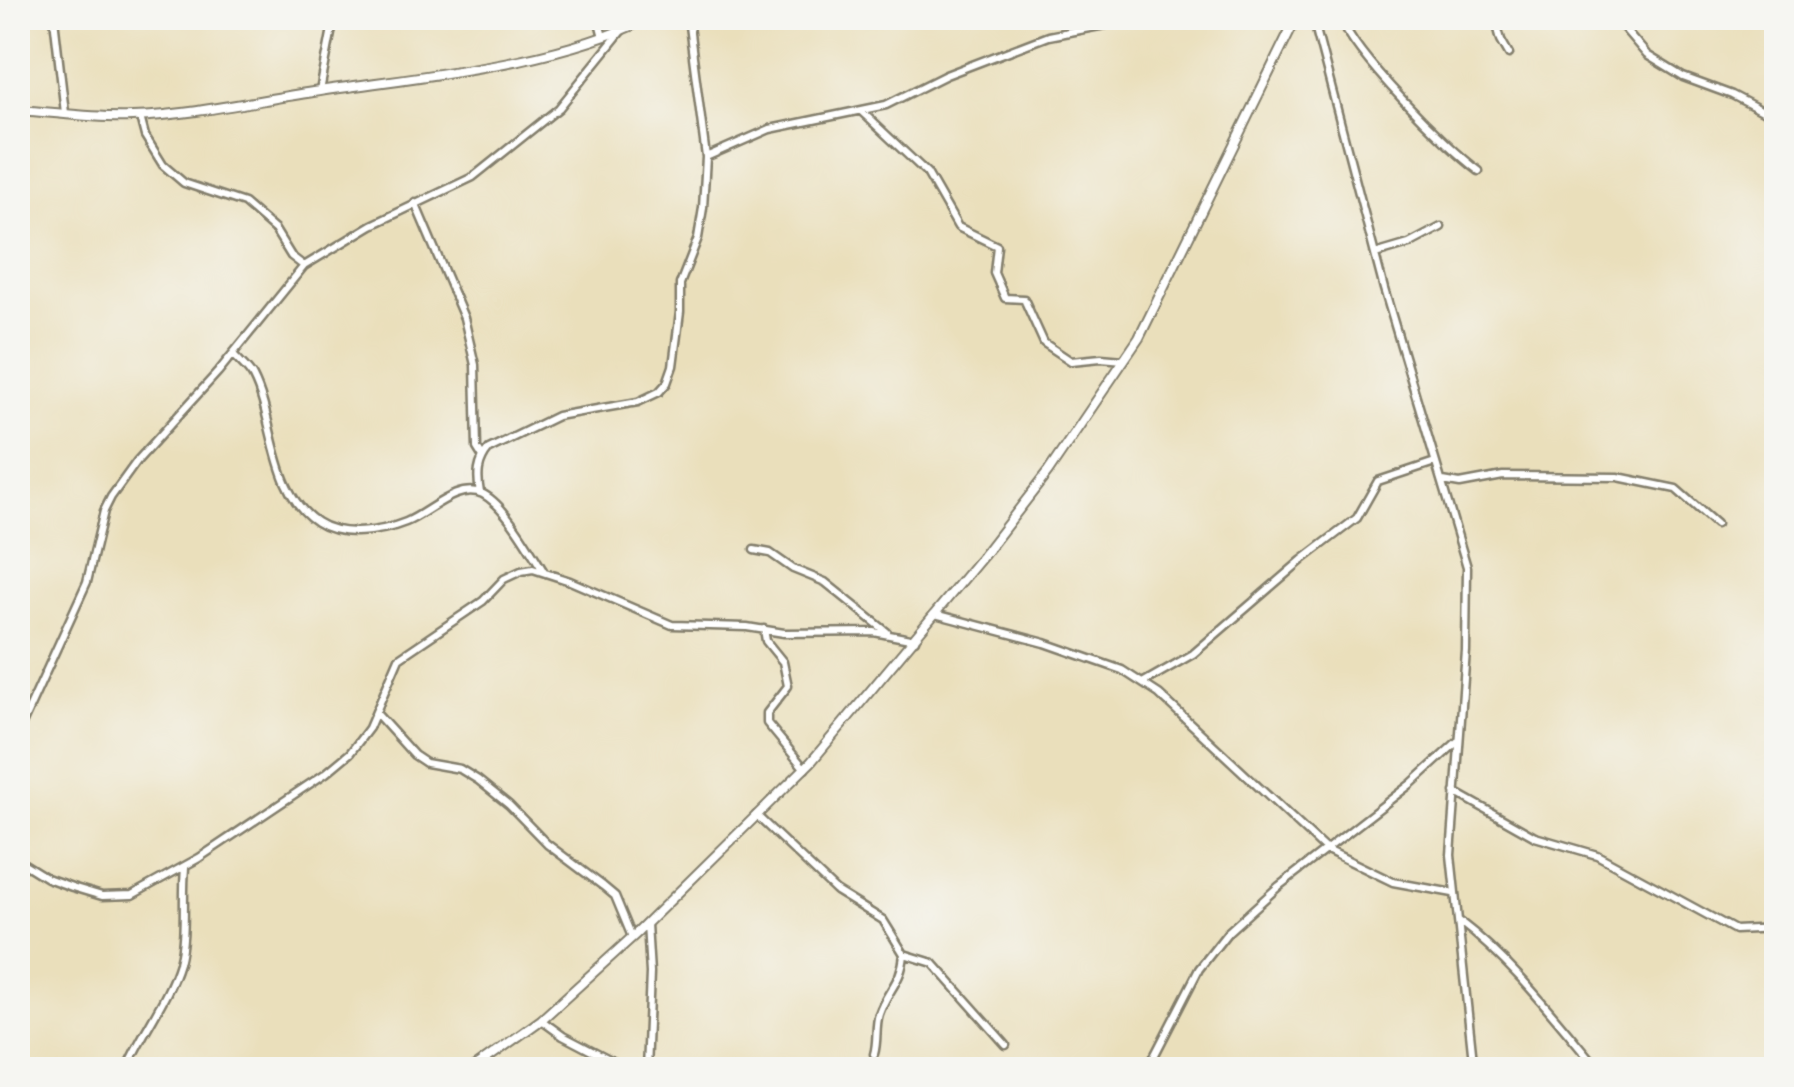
<svg xmlns="http://www.w3.org/2000/svg" width="1794" height="1087" font-family="'Shantell Sans',sans-serif">
<rect width="100%" height="100%" fill="#f6f6f2"/>
<filter id="ink" filterUnits="userSpaceOnUse"><feTurbulence type="fractalNoise" baseFrequency=".01" numOctaves="2"/><feDisplacementMap in="SourceGraphic" scale="20" xChannelSelector="R" yChannelSelector="G"/><feConvolveMatrix kernelMatrix="1 2 1 2 8 2 1 2 1" color-interpolation-filters="sRGB"/></filter>
<filter id="wash" filterUnits="userSpaceOnUse"><feTurbulence type="fractalNoise" baseFrequency=".0048" numOctaves="4" result="noise"/><feDisplacementMap in="SourceGraphic" scale="40" xChannelSelector="R" yChannelSelector="G"/><feGaussianBlur stdDeviation="2.25" result="paint"/><feColorMatrix in="noise" values="0 0 0 0 0 0 0 0 0 0 0 0 0 0 0 0 0 1.4 0 .05"/><feComposite in="paint" operator="in"/></filter>
<g filter="url(#wash)">
<rect width="100%" height="100%" fill="#eadfbb"/>
</g>
<g filter="url(#ink)">
<g fill="none" stroke-linecap="round" stroke-linejoin="round">
<g stroke="#837e6c" stroke-width="11">
<path id="minor" d="M54,18L65,113
M598,18L603,37
M1313,18L1384,289L1467,567L1466,651L1451,855L1474,1070
M1341,18C1354,55 1445,146 1479,171
M1495,18L1501,40L1509,54
M1611,18L1624,28L1647,55L1683,77L1732,95L1776,118
M320,91L334,18
M861,111L927,173L958,227L997,246L994,273L1005,298L1024,299L1044,343L1071,361L1101,358L1124,360
M140,117L145,136L163,165L184,183L244,203L275,230L291,256L304,266
M706,157L770,129L886,105L946,75L1048,36L1141,18
M415,203L464,318L475,365L477,448L482,456
M1375,254L1409,244L1441,227
M233,354C239,361 249,369 253,377C276,422 270,491 317,522C341,538 381,532 406,522C429,513 457,482 483,494C506,506 530,550 544,572
M1443,481L1460,484L1503,476L1618,477L1676,489L1716,524
M480,493C477,476 477,463 489,449L557,416L638,402L659,392L667,383L673,366L680,312V284L698,238L703,208L706,157L688,18
M754,550L770,553L793,569L825,582L887,632
M935,614L1045,643L1122,670L1159,694L1325,849L1393,882L1453,893
M764,629L766,641L783,662L788,686L767,713V723L805,769
M1144,682L1193,654L1302,560L1357,518L1378,481L1435,462
M376,713L414,755L426,763L460,769L478,780L509,805L547,844L603,886L615,896L632,937
M18,733L87,582L104,511L111,497L137,461L218,372L304,266L372,225L473,177L559,108L622,30
M1455,792L1535,837L1597,855L1735,930L1776,928
M756,815L836,891L883,920L904,954C902,982 887,990 879,1014C875,1026 878,1041 874,1054
M18,860L47,878L72,887L102,896L132,895L199,858L326,773L350,753L369,728L399,658L483,601L504,579L521,571L533,569L570,581L672,625L747,627L784,633L874,632L915,640
M1459,921C1512,961 1556,1019 1599,1070
M904,954L933,963L1006,1045
M541,1020L563,1036L628,1070
M126,1070C141,1033 168,1000 179,963C187,933 182,899 185,868
M646,1070L650,973L647,924
M1147,1070L1199,969L1228,932L1279,886L1412,783L1458,741"/>
</g>
<g stroke="#837e6c" stroke-width="12">
<path id="tertiary" d="M18,110C55,112 94,119 132,117C193,115 253,101 313,92C417,76 555,65 648,18
M471,1070L541,1020L638,932L811,762L983,556L1048,472L1139,338L1296,18"/>
</g>
<use href="#minor" stroke="#fff" stroke-width="6"/>
<use href="#tertiary" stroke="#fff" stroke-width="8"/>
</g>
</g>
<rect width="1794" height="1087" fill="none" stroke="#f6f6f2" stroke-width="60"/>
</svg>
